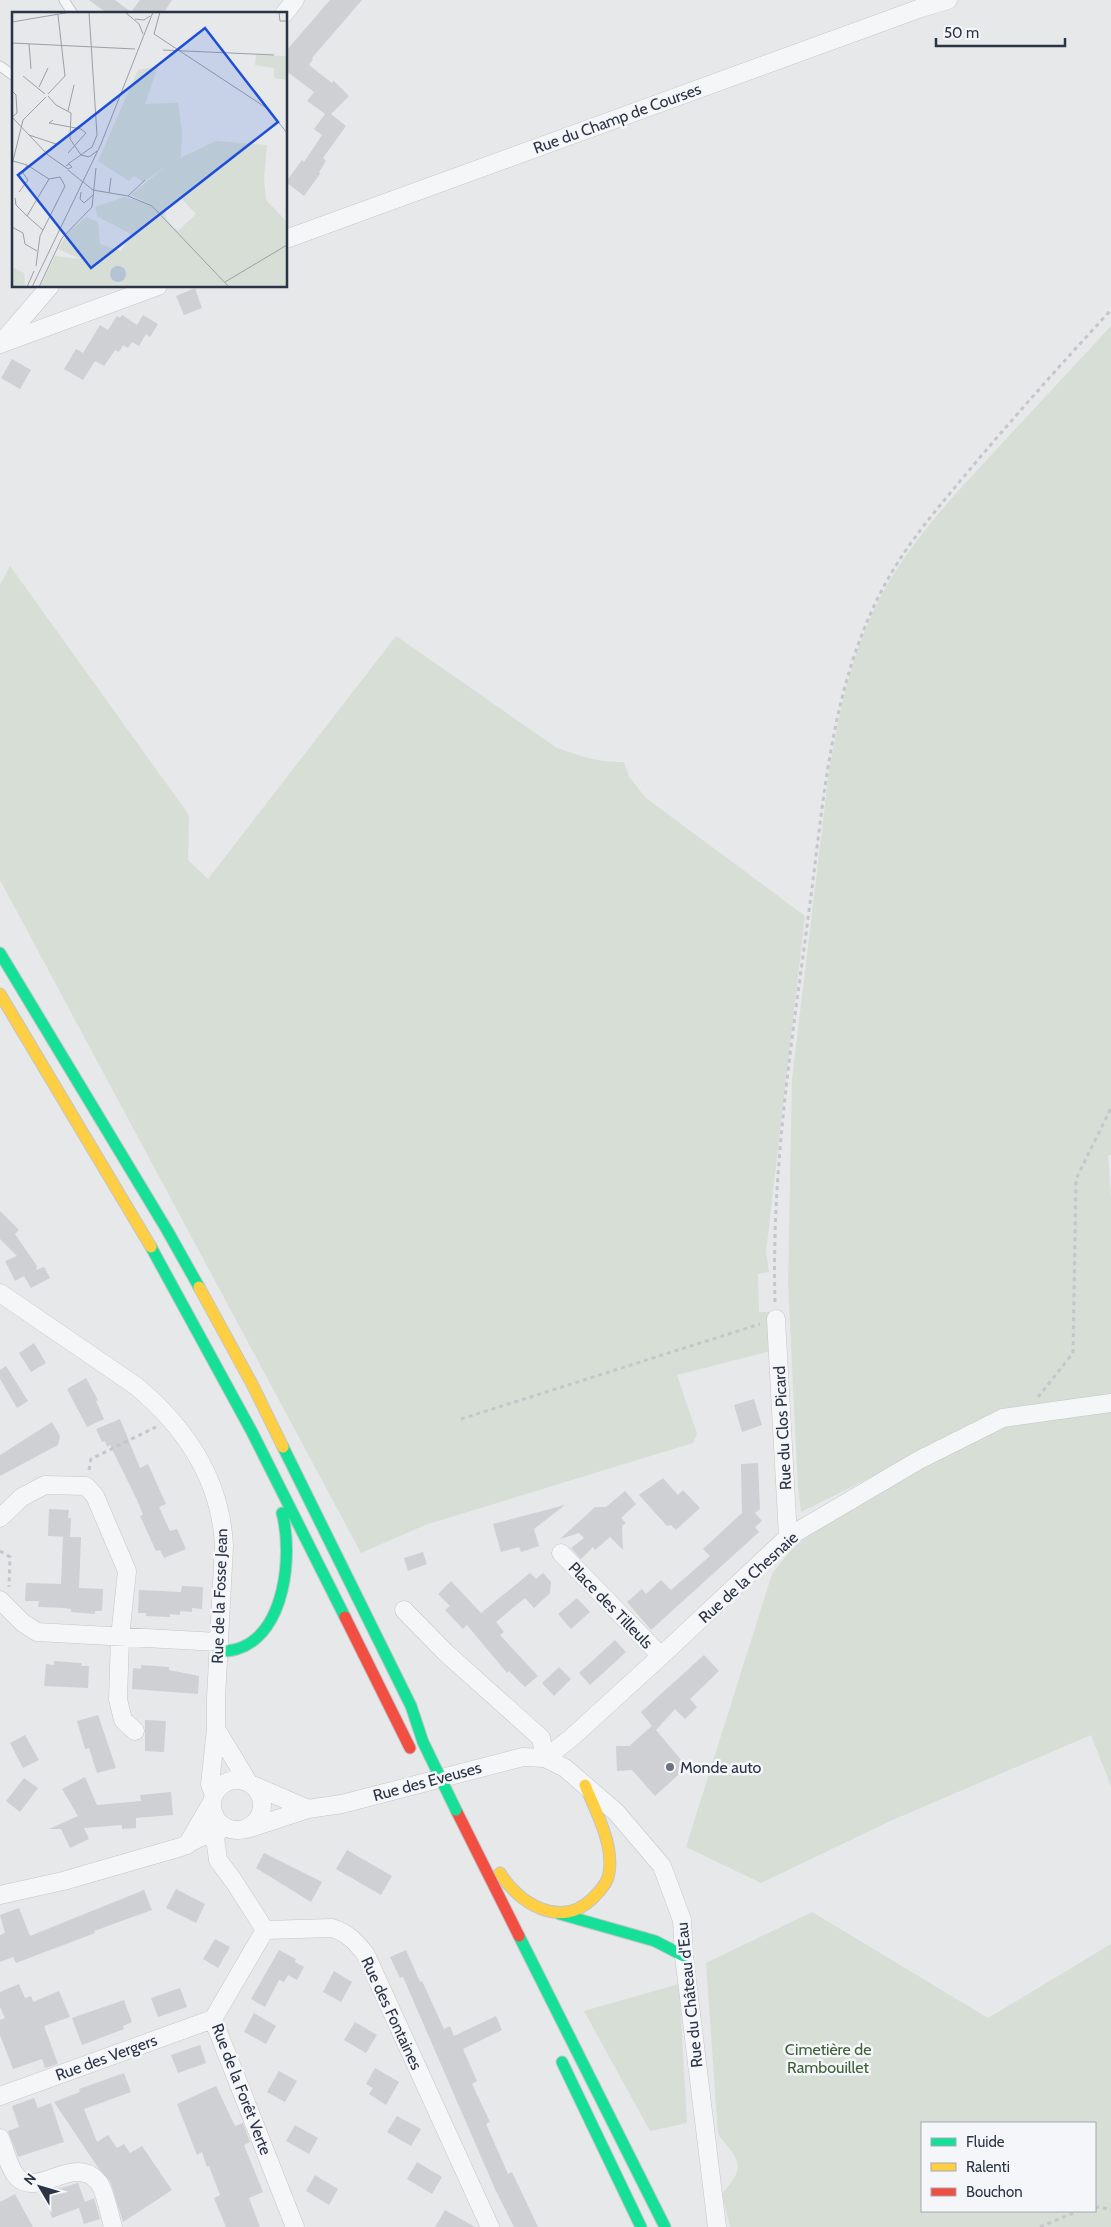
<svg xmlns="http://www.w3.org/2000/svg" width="1111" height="2227" font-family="Cabin,sans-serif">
<rect width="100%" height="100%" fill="#e6e8ea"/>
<path fill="#d6ded6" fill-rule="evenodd" d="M1111,326V1155H1108L1111,1197V1786L1091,1735L888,1822L761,1883L686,1847L772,1574L794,1546L874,1491L1002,1412L801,1512L798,1486L788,1284L792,1079L829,771C838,720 848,668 869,621C897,555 947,503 995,451C1034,409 1072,368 1111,326Z
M10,566L189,815L188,860L208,879L396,636L557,748C580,756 599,763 624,762L629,777L646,798L805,916L766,1252L769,1272L758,1274L759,1312H770L775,1350L677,1375L697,1434L693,1443L425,1525L361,1553L0,880V585Z
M812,1912L988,2018L1111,1944V2227H730L722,2194C747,2165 740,2162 718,2134L706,1963ZM922,2123H1095V2211H922Z
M679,1984L687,2123L650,2131L584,2011Z"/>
<path fill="#ced0d3" d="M89,0H115L131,12L140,0H172L163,14H108Z
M330,0H362L312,58L313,59L309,65L332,83L334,81L349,96L331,114L346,126L323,158L326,161L319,172L320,174L304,196L286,182L302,160L304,162L322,135L314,129L325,114L307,101L314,92L286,71V51Z
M195,288L202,308L184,315L176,296Z
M122,315L137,325L143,315L158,324L150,337L146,334L139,346L132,342L128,348L123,345L119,352L115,350L104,366L95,361L83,380L64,369L76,349L83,353L100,325L108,330L117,316L120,318Z
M12,359L31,370L20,389L1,378Z
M0,1211L19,1230L15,1234L37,1266L36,1270L44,1267L50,1278L31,1288L24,1276L15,1281L5,1261L17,1256L0,1239Z
M34,1343L46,1363L31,1372L19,1353Z
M6,1366L28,1401L17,1408L0,1379V1370Z
M86,1378L98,1400L96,1401L104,1419L87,1427L67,1389Z
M754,1399L762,1425L742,1432L734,1405Z
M120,1419L140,1468L148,1464L166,1504L159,1507L170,1531L177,1529L186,1549L164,1558L160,1550L156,1551L140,1516L143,1515L138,1502L110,1445L107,1447L105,1441L102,1442L96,1429Z
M52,1422L60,1436L58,1445L0,1476V1455Z
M758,1463L760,1509L755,1513L762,1521L755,1527L759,1532L651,1630L627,1602L642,1589L646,1594L661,1580L671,1590L710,1556L703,1549L742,1513L741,1464Z
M663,1478L678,1495L683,1490L700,1508L676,1530L671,1525L667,1526L639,1495Z
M625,1491L636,1504L621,1518L626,1523L622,1526L623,1550L610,1537L595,1550L593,1547L581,1559L571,1548L584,1538L579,1533L560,1539L595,1507H606Z
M565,1505L534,1529L539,1546L521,1552L519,1547L501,1552L493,1524Z
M49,1509L69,1510L68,1518H71L70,1537L48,1536Z
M63,1537H81L79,1588L103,1589L102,1611H95V1614L71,1612V1609L64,1608L38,1607L39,1601H25L26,1583L61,1584Z
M423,1552L427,1564L408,1571L404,1558Z
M530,1573L536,1579L543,1573L551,1582L550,1593L534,1608L525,1598L496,1622L504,1632L500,1635L538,1676L525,1687L509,1671L507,1673L467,1625L463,1629L445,1610L450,1606L438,1594L451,1581L481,1613Z
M182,1586L203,1587L202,1609L192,1608V1612L180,1611V1615L170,1614V1617L146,1616V1613H138L139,1590L181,1592Z
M577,1598L590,1612L571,1629L558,1614Z
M615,1640L626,1652L590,1685L579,1673Z
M704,1655L719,1671L690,1699L697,1707L685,1719L675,1709L656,1730L687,1767L655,1796L632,1770L617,1771L616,1746H629L652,1726L641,1712Z
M54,1661L81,1663L82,1666H89L88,1688L44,1686L46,1664L54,1665Z
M141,1665L169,1667V1670L199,1676L198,1694L132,1689L133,1668L141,1669Z
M559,1667L571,1679L554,1696L542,1683Z
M98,1715L116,1768L97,1773L89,1748L85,1749L77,1721Z
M145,1720L166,1721L164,1752L145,1751Z
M25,1735L39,1760L23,1768L10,1743Z
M85,1777L97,1805L141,1801L140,1795L171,1792L173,1815L136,1818V1828L122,1829V1825L84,1828L89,1839L70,1848L61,1829H49L78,1816L62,1789Z
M24,1778L38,1788L20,1812L6,1801Z
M347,1850L392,1876L381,1895L336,1869Z
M264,1853L322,1882L311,1902L256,1868Z
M176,1889L205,1904L196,1923L166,1908Z
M144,1890L152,1910L94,1931L95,1933L16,1963L13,1957L0,1962V1935L5,1933L0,1915L19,1908L30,1936Z
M215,1939L230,1947L218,1968L203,1959Z
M279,1950L296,1959L295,1962L304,1967L297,1980L288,1975L284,1982L279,1980L265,2007L251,1999Z
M406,1950L420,1982L422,1981L444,2029L450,2026L454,2036L496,2016L502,2030L463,2049L477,2081L472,2084L490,2122L486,2124L508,2174L512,2172L538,2227H514L495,2189L403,1977L400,1978L390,1957Z
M334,1971L352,1982L341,2002L323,1992Z
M19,1984L25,1998L31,1996L33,2002L59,1991L70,2017L44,2026L58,2064L45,2068L42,2059L13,2069L0,2035V2020L5,2018L0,2007V1992Z
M180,1988L187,2007L158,2017L151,1998Z
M124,2000L132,2022L123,2026L124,2029L82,2045L72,2018Z
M254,2013L276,2026L266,2044L244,2032Z
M355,2022L377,2035L366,2053L344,2040Z
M200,2045L206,2063L178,2073L171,2055Z
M375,2068L399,2082L386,2105L369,2094L373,2088L366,2084Z
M279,2071L297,2081L285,2102L267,2092Z
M124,2073L131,2092L84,2109L97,2142L108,2135L117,2148L124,2144L130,2153L142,2146L172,2190L123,2222L110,2181L99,2169L54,2102L80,2092L79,2089Z
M216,2086L235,2126L243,2123L250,2142L244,2145L263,2192L249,2198L260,2227H226L214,2198L220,2195L209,2166L207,2167L202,2152L197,2155L177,2104Z
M34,2098L38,2108L51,2103L64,2142L18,2157L8,2131L19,2127L12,2106Z
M397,2116L421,2129L411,2146L387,2132Z
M295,2125L318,2138L309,2154L286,2141Z
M417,2162L442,2177L432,2194L407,2179Z
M315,2175L338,2189L329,2205L306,2191Z
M78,2183L85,2202L94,2198L100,2219L84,2224L79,2208L52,2218L44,2193Z
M15,2194L33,2227H0V2202Z
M445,2210L475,2227H435Z"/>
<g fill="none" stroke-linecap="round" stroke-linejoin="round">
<g stroke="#c4c6c8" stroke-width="11">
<path id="lane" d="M64,0L73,14
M0,66L14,76"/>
</g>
<g stroke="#c4c6c8" stroke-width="19">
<path id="street" d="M284,14L295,0
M286,239L921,8L948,0
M2,342L50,286
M0,344L158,286
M0,1293L136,1386C185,1427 221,1480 224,1546L216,1698V1729L210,1784L214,1795
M776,1319L788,1537
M0,1518L22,1497L45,1485L86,1486L95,1496L127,1571L120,1637L118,1699L123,1720L135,1731
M561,1553L661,1656
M0,1600L23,1623L37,1632L218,1642
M404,1610L445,1652L541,1738L545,1758
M216,1729L248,1782
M545,1758L570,1739L661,1656L788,1537L919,1460L1003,1418L1111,1403
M212 1805a25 25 0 1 1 50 0a25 25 0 1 1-50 0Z
M255,1786L308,1809
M222,1825L215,1837L218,1860L233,1880L265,1930
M247,1829L308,1809L342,1804L523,1757L545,1758L565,1768L616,1812L662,1866L682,1920L684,1956L717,2227
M187,1845L212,1802
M0,1895L63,1881L181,1847L209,1833L218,1822
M265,1930L332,1928C348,1933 356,1942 366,1955L490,2227
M265,1930L213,2019L295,2227
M0,2096L213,2019
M0,2138C5,2149 8,2167 17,2177C38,2199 75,2152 99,2183C105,2191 110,2216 113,2227"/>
</g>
<g stroke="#c2c5c8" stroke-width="13">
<path id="fast" d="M0,953L167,1230L199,1287
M151,1247L252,1432L345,1617
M283,1447L411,1706L423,1742
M218,1652C224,1651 231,1651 237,1649C286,1634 293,1553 282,1513
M560,1914L655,1941L684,1956
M519,1936L665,2227
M562,2062L641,2227"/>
</g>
<g stroke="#c2c5c8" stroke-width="13">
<path id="slow" d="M0,994L151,1247
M199,1287L252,1384L283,1447
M500,1873C519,1904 561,1929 592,1899C599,1892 608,1883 609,1873C614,1844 596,1812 585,1785"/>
</g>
<g stroke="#c2c5c8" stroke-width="13">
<path id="jam" d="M345,1617L410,1748
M456,1810L519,1936"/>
</g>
<path stroke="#c5c6ca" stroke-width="3" stroke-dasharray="4 4" stroke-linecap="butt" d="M775,1302C771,1172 792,1040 809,911C824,801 830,688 883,588C905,546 936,510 966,474C1013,418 1061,364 1111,310
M1038,1397L1073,1353L1076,1179L1111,1108
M461,1419L760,1324
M89,1470L91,1459L156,1427
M0,1551L10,1557L9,1587
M1095,2207L1111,2209
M1040,2227L1078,2211"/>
<use href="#lane" stroke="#f5f6f7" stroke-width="9"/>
<use href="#street" stroke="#f5f6f7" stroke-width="18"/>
<use href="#fast" stroke="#16e098" stroke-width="11"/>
<use href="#slow" stroke="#ffcf43" stroke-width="11"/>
<use href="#jam" stroke="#f24e42" stroke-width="11"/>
<g stroke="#c2c5c8" stroke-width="13" stroke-linecap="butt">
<path id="fast-bridge" d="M423,1742L456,1810"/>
</g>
<use href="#fast-bridge" stroke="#16e098" stroke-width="11"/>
</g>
<circle fill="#6c737f" stroke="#f4f6f9" stroke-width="2" cx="670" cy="1767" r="5"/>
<g text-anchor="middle" stroke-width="5" stroke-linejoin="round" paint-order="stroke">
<g font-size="16" fill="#2b3445" stroke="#f4f6f9">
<text transform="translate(617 118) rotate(-20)" y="6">Rue du Champ de Courses</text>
<text transform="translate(782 1428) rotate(-93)" y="6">Rue du Clos Picard</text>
<text transform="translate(748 1577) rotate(-42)" y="6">Rue de la Chesnaie</text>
<text transform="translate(219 1596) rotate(-88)" y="6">Rue de la Fosse Jean</text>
<text transform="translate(611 1605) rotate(46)" y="6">Place des Tilleuls</text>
<text transform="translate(427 1781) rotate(-15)" y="6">Rue des Eveuses</text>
<text transform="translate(689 1995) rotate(-96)" y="6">Rue du Château d'Eau</text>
<text transform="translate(392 2013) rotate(65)" y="6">Rue des Fontaines</text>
<text transform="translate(106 2057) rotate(-20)" y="6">Rue des Vergers</text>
<text transform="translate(242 2089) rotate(69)" y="6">Rue de la Forêt Verte</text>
</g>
<g font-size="16" fill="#2b3445" stroke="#f4f6f9" text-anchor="start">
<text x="680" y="1773">Monde auto</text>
</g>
<g font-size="16" fill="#3f6138" stroke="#f4f6f9">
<text x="828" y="2055">Cimetière de<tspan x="828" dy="18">Rambouillet</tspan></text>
</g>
</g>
<g transform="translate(12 12)">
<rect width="275" height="275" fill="#e6e8ea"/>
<path d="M244,43L275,44V68L262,66V56L243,53ZM146,54L133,92L166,91L170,119L169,144L164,148L204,129L255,133L252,167L254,188L275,210V275H28L43,244L69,247L46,237L56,221L74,205L86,210L88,232L109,239L119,222L85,204L83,195L112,185L140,193L119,183L154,154L131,170L122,164L117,169L86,149L126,58ZM169,186L184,202L166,219L154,207V198ZM0,255L12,261L13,275H0Z" fill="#d6ded6" fill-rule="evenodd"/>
<path d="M98 262a8 8 0 1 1 16 0a8 8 0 1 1-16 0Z" fill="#b4c4d5"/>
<path fill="none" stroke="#9ba0a8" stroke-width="1" d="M113,0L127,12L131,22M148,0L142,22L256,97L275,121M267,0L268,9H275M123,7L132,8L138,4M0,10L59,0M0,31L123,37M17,32L19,57M151,38L262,43M11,64L33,82M27,75L36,56M0,79L4,83L5,101L0,105M36,82L53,64L46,3M36,84L44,93L59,101L58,127L69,143M56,99L62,73M0,105L36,143L56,157L60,155L57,152L54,154M41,108L37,111L69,117L74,121L56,141M17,123L44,132M69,143L77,145L85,139M1,149L15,153L37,167M56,152L80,135L85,123L77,0M0,153L11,108L34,85M56,158L81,178M81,178L116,184L140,194L217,275M7,180L16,168L11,161L15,153M69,180L68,187L72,191L81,183M97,181L99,166M116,184L133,168M3,186L4,193L15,204M0,215L11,221L13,232L25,239M31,218L15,204L37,167L48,165M24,254L28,224L53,174L48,165M213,270L275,233M15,275L22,259M20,275L89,132L141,0M27,275L50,226L80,195L84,156"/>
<path fill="#1d4ed8" fill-opacity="0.15" stroke="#1d4ed8" stroke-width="2.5" d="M193,16L266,110L79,256L6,163Z"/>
<rect width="275" height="275" fill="none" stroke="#2b3445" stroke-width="2.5"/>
</g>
<rect x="921" y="2122" width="175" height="90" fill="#f4f6f9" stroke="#a4a8b1"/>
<rect x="931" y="2138" width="25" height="8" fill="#16e098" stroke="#a4a8b1"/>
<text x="966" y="2147" font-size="15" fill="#2b3445">Fluide</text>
<rect x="931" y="2163" width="25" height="8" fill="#ffcf43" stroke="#a4a8b1"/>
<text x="966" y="2172" font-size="15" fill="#2b3445">Ralenti</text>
<rect x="931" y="2188" width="25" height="8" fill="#f24e42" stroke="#a4a8b1"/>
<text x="966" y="2197" font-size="15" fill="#2b3445">Bouchon</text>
<g transform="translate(40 2187) rotate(308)" stroke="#f4f6f9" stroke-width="4" paint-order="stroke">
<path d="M0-4L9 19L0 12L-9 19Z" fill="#2b3445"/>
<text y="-8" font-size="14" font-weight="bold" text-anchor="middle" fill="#2b3445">N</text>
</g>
<path d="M936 38v8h129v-8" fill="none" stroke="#2b3445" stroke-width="2.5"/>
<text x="944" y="38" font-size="15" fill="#2b3445" stroke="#f4f6f9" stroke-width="4" paint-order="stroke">50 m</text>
</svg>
